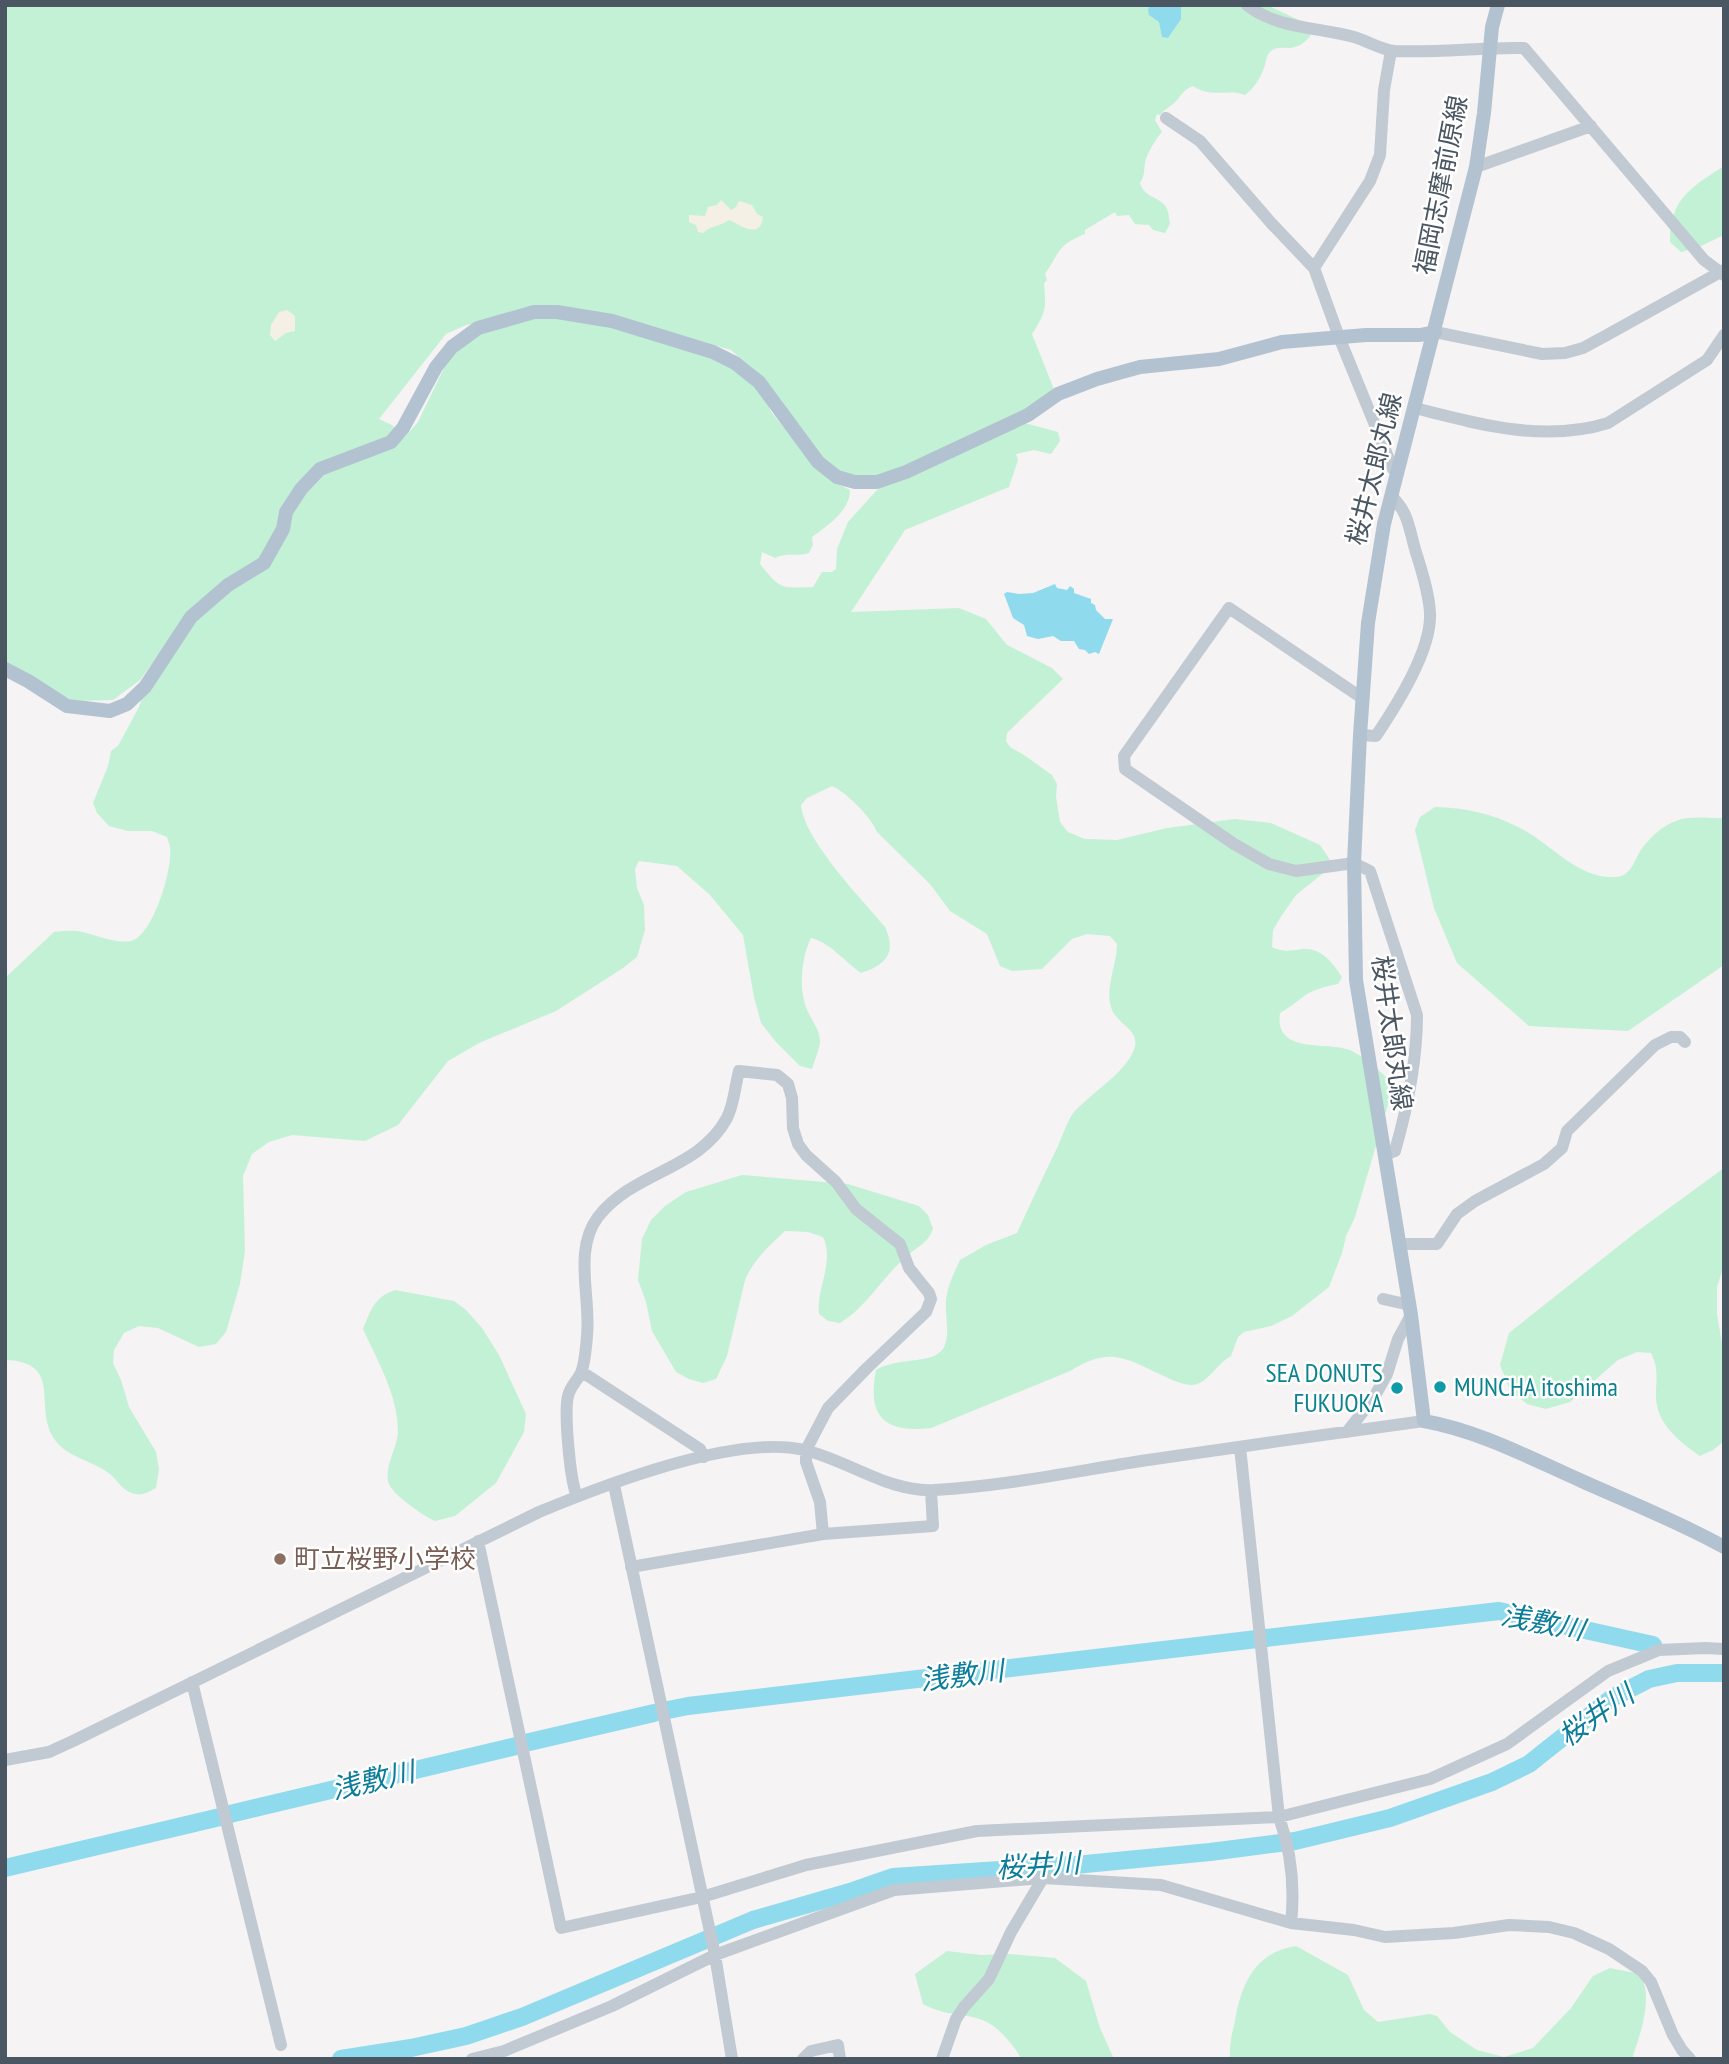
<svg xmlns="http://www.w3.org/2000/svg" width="1729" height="2064" font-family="'PT Sans Narrow','Noto Sans JP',sans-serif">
<rect width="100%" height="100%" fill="#f5f3f3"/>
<path fill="#c3f1d5" d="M5,5H1267L1303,22L1312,34C1292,59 1281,40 1269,53C1266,57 1266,63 1264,68C1260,79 1254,88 1245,95C1228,88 1213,99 1193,86C1182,90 1181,97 1174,103C1168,108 1165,109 1160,115L1157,114L1155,120L1162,132C1157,137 1148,152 1146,159C1143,168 1146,174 1140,183C1144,198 1159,196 1166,207C1169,212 1169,219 1170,224L1165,233L1153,230L1149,225L1135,224L1129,215L1117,216L1115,212L1085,230V234C1057,245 1060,252 1045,274L1047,280L1044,283C1046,307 1047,311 1032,334L1055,392L1017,414L888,474L869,476L845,474L825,461L770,386L731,350L666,331L569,310L466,325L446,334L379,419L392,425L404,438L418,422L445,366L467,340L515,319L555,313L729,353L764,395L771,412L824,474C831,483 840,484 850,490C850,511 828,525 812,537L813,545L809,553C797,557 787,552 775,558L762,552L760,564C781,590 780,588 813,587L822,572H832L836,569L837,549L848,522L876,491L887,482L1013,420L1058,432L1060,441L1051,454L1034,450L1016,454L1018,460L1009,487L905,530L851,612L959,608L986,619L1007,645L1052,668L1063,679L1007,733L1006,741L1010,747L1024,755L1052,775L1057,784L1056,797L1060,822L1068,832L1085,839L1117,840L1167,828L1235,819L1271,823L1320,845L1330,860L1326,871L1296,895L1280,918L1273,930L1272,947C1282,952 1291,951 1301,949C1321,947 1332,962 1342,977L1338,984C1327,986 1314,989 1304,996C1296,1002 1289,1008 1280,1013C1274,1056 1328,1040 1352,1051C1367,1059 1379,1070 1391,1082L1390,1098L1355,1217L1346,1236L1342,1253L1329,1287L1292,1316L1271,1326L1244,1332L1238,1337L1231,1356C1216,1364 1208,1384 1192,1385C1184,1385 1174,1381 1166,1377C1126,1359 1112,1345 1070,1371L931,1428C884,1433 867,1417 876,1370C895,1359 915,1363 934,1356C955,1348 944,1317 946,1301C947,1287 954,1273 960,1260L986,1245L1017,1233C1030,1204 1044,1175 1058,1146C1063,1135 1067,1121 1074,1112C1091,1093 1130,1070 1135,1046C1139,1029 1115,1023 1111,1007C1105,987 1117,965 1117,944L1110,936L1087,934L1072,939L1042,969L1012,971L1000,966L987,934L950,911L930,884L877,832C872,818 845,791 832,786L807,798L801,805C804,840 861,898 885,927C897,953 886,965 861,973C844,961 831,943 811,938C801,958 798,991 808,1012C813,1022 820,1031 820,1042C819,1051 814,1061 812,1069L800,1066L776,1042L761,1023L754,997L743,935L710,895L677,866L639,861L635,869L637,888L644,905L645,930L637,957L623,968L556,1011L479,1043L448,1061L398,1125L365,1141L292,1135L269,1142L252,1154L243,1176L245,1251L240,1284L226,1332L216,1344L199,1347L158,1328L139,1326L124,1333L114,1350L113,1363L121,1380L129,1407L156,1452L159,1469L156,1488C150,1491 143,1496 135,1494C124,1492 118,1481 110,1474C94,1461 68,1458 55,1440C32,1407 65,1362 5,1360V978L54,932C63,931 73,930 82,932C96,935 116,944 131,941C153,936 173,868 170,848C170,844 168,841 167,837L152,831H128L109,826L97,813L93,803L108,766L111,751L118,746L139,707L158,655L140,680L113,700L73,701L5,662Z
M1724,166V235L1697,248L1681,252L1670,242C1670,199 1690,188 1724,166Z
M1435,807C1465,808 1491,813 1518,827C1550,842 1577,880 1616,877C1633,876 1634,858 1643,847C1652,836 1662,826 1676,821C1689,815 1710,819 1724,818V965L1628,1031L1529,1026L1457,963L1434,908L1415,830L1420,817Z
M1724,1168V1265L1717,1287V1314L1724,1356L1723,1442L1713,1450L1700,1456C1680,1442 1656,1424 1656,1396C1656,1380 1659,1368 1651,1353L1637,1352L1618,1360L1570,1402L1546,1409L1527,1404L1510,1390L1500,1365L1509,1333L1635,1233Z
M742,1175L848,1184L919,1206L928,1215L933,1229C927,1244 918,1246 907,1256C883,1276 867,1307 840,1323L828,1321L819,1314C816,1288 835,1262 823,1237L808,1232L785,1231C769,1246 754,1259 745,1280L727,1356L716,1379L703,1383L689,1379L676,1372L652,1331L646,1302L638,1280L642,1239L651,1220L665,1206L686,1192Z
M395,1290L454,1301L466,1310L482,1328L499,1355L526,1414L524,1432L496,1483L455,1516L435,1521C424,1516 393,1495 389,1484C383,1468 397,1450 398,1432C398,1395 378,1362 363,1329C371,1310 374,1297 395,1290Z
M1296,1946L1348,1975L1364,2010L1378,2022L1430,2014L1437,2016L1450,2032L1477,2050L1504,2057L1533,2048L1571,2008L1593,1976L1610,1968L1640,1974C1654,1998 1640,2034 1632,2059H1230C1229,2046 1232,2033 1235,2021C1241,1984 1255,1952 1296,1946Z
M947,1951L981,1955L1009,1954L1055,1958L1086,1981L1100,2028L1114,2059H1021C1018,2052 1013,2046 1008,2040C979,2005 958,2023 923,2004L915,1974Z"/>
<path fill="#f5f0e5" d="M721,200L731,210L736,207L739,201L752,205L757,214L763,217C760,241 739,224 729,220C720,227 711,225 703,233L698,232L696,225L689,222V215L705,216L708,207L717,205Z
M287,310L295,316V331L286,333L275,341L270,335L271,325L279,312Z"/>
<path fill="#90daee" d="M1150,5H1181V19L1168,38L1162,37L1159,22L1149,15L1148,10Z
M1055,584L1057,588L1067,590L1070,586L1074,589V593L1091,599V603L1095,605L1096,610L1105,619H1113L1099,654L1095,652L1089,654L1085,650L1079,649L1074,641H1061L1053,636L1038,639L1027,636L1024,625L1013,618L1004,594L1007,592L1019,594L1033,593Z"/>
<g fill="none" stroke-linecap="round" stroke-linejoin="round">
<path stroke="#90daee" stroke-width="18" d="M1266,1638L1499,1611L1653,1645
M668,1710L688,1706L1257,1639
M525,1743L654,1713
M230,1814L516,1746
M5,1868L220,1817
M341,2059L411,2048L466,2036L522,2017L753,1920L850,1892L893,1877L1075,1865L1210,1852L1295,1841L1390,1818L1492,1782L1529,1764L1612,1698L1649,1679L1677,1673H1724"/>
<path stroke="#c1cad2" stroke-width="12" d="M1247,5C1277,29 1319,27 1354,37C1368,41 1381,50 1395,51C1438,53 1481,47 1524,48L1704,260L1724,275
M1166,118L1200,141L1272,224L1314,268L1339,337L1393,469L1397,471
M1476,167L1591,126
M1314,268L1370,181L1380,155L1384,90L1391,51
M1435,332L1542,354L1565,353L1583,348L1607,335L1724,270
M1415,408C1477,424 1544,443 1608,423L1707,360L1724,335
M1362,698L1229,608L1124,756L1125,769L1234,844L1269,864L1296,871L1354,863L1370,871L1417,1015C1417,1059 1407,1109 1395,1151L1386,1154
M1360,735L1376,736C1396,706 1432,650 1430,613C1429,592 1421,569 1415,549C1409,528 1408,511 1391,496
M1400,1244H1437L1457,1214L1475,1201L1544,1164L1562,1148L1567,1131L1655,1045L1671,1037H1680L1685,1042
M1383,1299L1410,1305
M582,1372L700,1449L704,1457
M1347,1432L1373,1399L1387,1374L1398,1339L1411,1315
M1240,1447L1279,1817C1291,1851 1295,1887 1291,1923
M614,1485L715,1955L732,2059
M577,1496C570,1481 564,1413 568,1396C570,1387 577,1381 581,1373C585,1363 586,1347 587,1336C591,1297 573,1250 598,1217C635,1170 698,1171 727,1118C734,1104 735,1086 739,1071L777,1075L788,1084L792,1098L793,1128L798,1144L806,1155L836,1182L856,1209L900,1244L909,1268L929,1293L931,1299L926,1312L867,1368L828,1408L806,1450V1462L820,1502L823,1534
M478,1541L561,1928L702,1897L806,1865L977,1831L1279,1817L1430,1779L1507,1744L1608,1671L1659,1650L1705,1648L1724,1649
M631,1567L823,1534L933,1526L931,1491
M192,1682L281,2045
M5,1760L49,1752L73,1741L539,1512C604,1485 736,1434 804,1450C848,1460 889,1493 935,1490C1004,1486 1072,1472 1141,1461C1235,1447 1330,1434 1424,1421
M472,2059L504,2051L612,2006L715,1955L894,1890L1043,1878L1161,1885L1291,1923L1354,1930L1385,1937L1454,1933L1509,1925L1549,1927L1574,1933L1609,1949L1642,1971L1651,1982L1673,2035L1682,2050L1690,2059
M803,2059L811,2051L838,2045L840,2059
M942,2059L956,2019L964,2007L989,1979L1011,1932L1043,1878"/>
<path stroke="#b3c2d1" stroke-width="14" d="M1498,5L1492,27L1484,113L1476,167L1384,524L1368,623L1360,735L1354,863L1356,980L1411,1315L1424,1421C1480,1431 1532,1459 1584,1482C1631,1503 1679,1522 1724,1547
M5,669L28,681L67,706L110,711L127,704L145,687L191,617L228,585L264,563L283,529L286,512L301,489L320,469L391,442L403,428L436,367L452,347L478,328L534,312H557L612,321L713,352L735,363L759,382L818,462L837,477L855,482H877L906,472L1028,415L1058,394L1097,379L1140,367L1219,359L1282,342L1366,335H1420L1435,332"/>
</g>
<g fill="#0f9aa8" stroke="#fff" stroke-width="2.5">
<circle cx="1440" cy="1387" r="7"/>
<circle cx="1397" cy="1388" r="7"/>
</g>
<circle fill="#8d6e63" stroke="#fff" stroke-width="2.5" cx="280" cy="1559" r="7"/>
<g text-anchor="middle" stroke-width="5" stroke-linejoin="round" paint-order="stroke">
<g font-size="26" fill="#4a5661" stroke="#fff">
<text transform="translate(1441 185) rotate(-79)" y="9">福岡志摩前原線</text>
<text transform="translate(1374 469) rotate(-76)" y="9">桜井太郎丸線</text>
<text transform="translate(1392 1033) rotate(82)" y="9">桜井太郎丸線</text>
</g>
<g font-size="26" fill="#0d838f" stroke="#fff" text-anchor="end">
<text x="1383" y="1382">SEA DONUTS<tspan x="1383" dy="30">FUKUOKA</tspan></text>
<text x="1454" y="1396" text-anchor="start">MUNCHA itoshima</text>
</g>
<g font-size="26" fill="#785e54" stroke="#fff" text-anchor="start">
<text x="294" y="1568">町立桜野小学校</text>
</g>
<g font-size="28" font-style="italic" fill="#0c7c9b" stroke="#fff">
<text transform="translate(1543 1622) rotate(11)" y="10">浅敷川</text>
<text transform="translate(962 1675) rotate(-7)" y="10">浅敷川</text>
<text transform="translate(1596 1715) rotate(-35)" y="10">桜井川</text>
<text transform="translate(373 1780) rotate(-13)" y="10">浅敷川</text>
<text transform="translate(1038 1865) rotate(-4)" y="10">桜井川</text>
</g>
</g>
<rect width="1729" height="2064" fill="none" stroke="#4a5661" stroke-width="14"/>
</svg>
